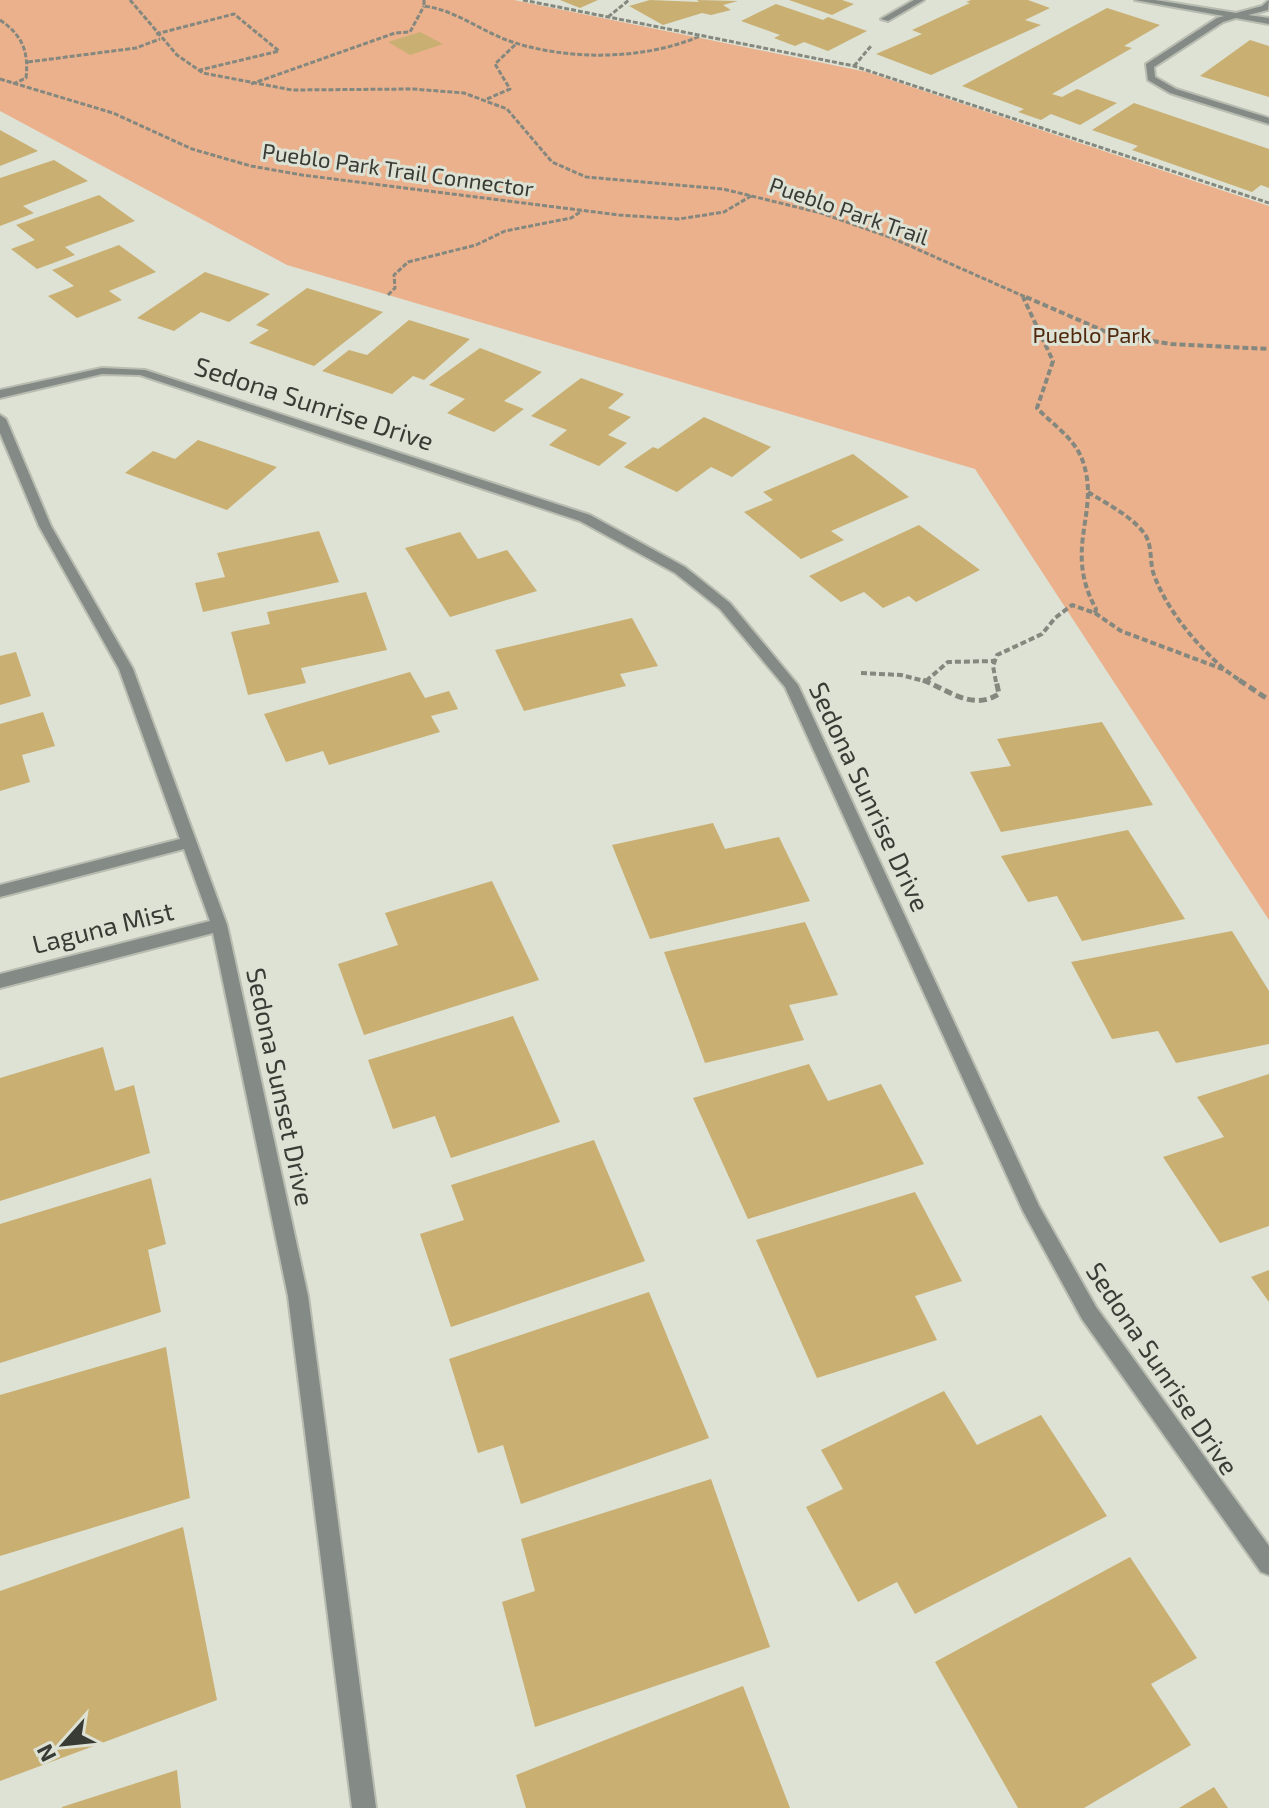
<svg xmlns="http://www.w3.org/2000/svg" width="1269" height="1808" font-family="'Exo 2',sans-serif">
<rect width="100%" height="100%" fill="#dde2d4"/>
<path fill="#ebb18d" d="M0,0H514L867,72L1269,206V920L975,469L287,265L0,111Z"/>
<path fill="#c9af72" d="M560,0H598L580,8Z
M650,0L699,2L697,0L738,1L723,5L731,10L711,15L702,13L663,25L629,6Z
M789,0H842L854,4L832,15Z
M971,0H1028L1050,8L1025,20L1041,25L931,75L876,54L922,34L912,30L970,3L966,2Z
M776,4L823,20L828,17L867,31L828,51L804,42L795,46L774,38L780,35L741,21Z
M1107,8L1160,25L1124,46L1132,48L1052,94L1062,97L1077,89L1117,103L1080,125L1051,114L1041,120L1018,112L1024,109L962,86Z
M420,32L443,44L410,55L388,42Z
M1250,40L1269,46V97L1200,76Z
M1134,103L1269,149V188L1261,185L1252,192L1132,150L1138,146L1092,130Z
M0,130L38,151L0,166Z
M54,160L88,181L23,206L34,213L0,226V178Z
M99,195L135,221L65,247L75,255L37,269L11,249L35,240L16,225Z
M119,245L156,272L109,291L122,300L77,318L48,296L74,286L52,270Z
M205,272L270,294L229,322L201,312L174,331L137,318Z
M307,288L383,312L314,366L249,343L269,330L256,325Z
M409,320L470,339L424,380L413,376L392,394L322,371L349,350L367,355Z
M480,348L542,372L504,401L524,409L494,432L447,413L465,399L429,385Z
M581,378L624,394L608,408L631,417L608,435L627,443L599,466L549,445L567,430L531,416Z
M704,417L771,447L732,477L711,467L677,492L624,467L653,447L658,449Z
M198,440L277,467L227,510L125,473L153,451L175,459Z
M853,454L909,497L831,531L844,540L801,559L744,512L773,500L763,492Z
M919,525L980,570L916,602L909,596L883,608L864,592L841,602L809,576Z
M319,531L339,582L203,612L195,583L225,577L217,553Z
M460,532L478,559L507,550L537,591L450,617L405,548Z
M366,592L387,650L301,668L306,683L248,695L231,632L270,624L267,612Z
M632,618L658,666L620,674L626,686L524,711L495,650Z
M16,652L31,696L0,705V656Z
M410,672L425,698L449,691L458,709L431,716L440,732L329,765L323,751L286,762L264,714Z
M43,712L55,746L22,755L30,782L0,791V724Z
M1102,722L1153,805L1001,832L970,772L1011,766L997,739Z
M713,823L725,849L779,837L810,901L650,939L612,845Z
M1128,830L1185,919L1082,941L1057,896L1028,902L1001,856Z
M492,881L539,980L364,1035L338,964L398,945L385,913Z
M805,922L838,995L789,1005L804,1040L705,1063L664,952Z
M1232,931L1269,991V1044L1176,1063L1158,1031L1112,1039L1071,962Z
M513,1016L560,1122L451,1158L435,1116L393,1129L368,1060Z
M103,1047L115,1091L134,1085L150,1153L0,1201V1078Z
M809,1064L828,1101L881,1084L924,1164L748,1219L693,1098Z
M1269,1074V1226L1220,1243L1163,1157L1224,1137L1197,1097Z
M594,1140L645,1261L451,1327L420,1234L464,1220L451,1185Z
M151,1178L166,1244L148,1250L161,1312L0,1363V1224Z
M915,1192L962,1281L915,1296L937,1340L817,1378L756,1240Z
M1269,1270V1302L1251,1277Z
M649,1292L709,1438L521,1504L503,1445L478,1453L449,1359Z
M166,1347L190,1498L0,1556V1395Z
M944,1391L977,1445L1041,1415L1107,1516L915,1614L897,1582L858,1602L806,1507L843,1489L821,1450Z
M711,1479L770,1647L535,1727L502,1602L535,1591L521,1539Z
M183,1527L217,1700L0,1781V1591Z
M1130,1557L1197,1658L1151,1684L1191,1745L1084,1808H1018L935,1662Z
M743,1686L790,1808H526L516,1775Z
M177,1770L181,1808H62V1807Z
M1214,1787L1228,1808H1179Z"/>
<g fill="none" stroke-linecap="round" stroke-linejoin="round">
<g stroke="#b9bdb1" stroke-width="4">
<path id="street" d="M914,0H924L888,21L881,19Z
M1135,0H1155L1236,13L1262,6L1269,0L1268,10L1248,15L1269,18V24L1236,18L1223,22L1154,67L1155,77L1176,89L1269,118V124L1170,93L1148,80L1146,64L1217,18L1224,16Z
M102,368L145,370L590,515L685,567L730,603L798,685L1039,1206L1096,1307L1269,1546V1575L1261,1572L1082,1319L1023,1211L785,687L720,609L675,573L580,521L140,375L102,374L0,398V390Z
M0,415L6,419L51,526L133,669L227,925L308,1296L376,1808H352L288,1296L213,933L0,988V974L210,921L184,849L0,897V885L180,839L119,669L39,526L0,433Z"/>
</g>
<path stroke="#84887e" stroke-width="3" stroke-dasharray="5 2" stroke-linecap="butt" d="M130,0L177,55L203,73L292,90L413,89L464,93L507,109L552,162L586,177L723,189L821,213L892,238L1030,299
M424,0V6C454,10 477,28 504,39C562,61 643,61 700,36
M523,0L854,66L1269,203
M608,17L629,0
M0,20C22,35 29,51 26,78L13,84
M156,34L234,14L279,51L200,70
M28,62L136,48L160,39
M854,66L871,46
M0,79L113,113L192,149L251,166L302,175L619,215L679,219L724,212L751,196
M251,84L395,33L410,32L424,6
M487,99L510,89L495,64L517,43
M388,295L395,288L394,275L408,262L476,245L505,231L571,218L582,211"/>
<path stroke="#84887e" stroke-width="4" stroke-dasharray="6 3" stroke-linecap="butt" d="M1026,297L1111,334L1171,344L1269,349
M1088,492C1107,504 1130,515 1144,533C1153,545 1149,561 1154,575C1168,612 1196,644 1225,670
M1095,613L1121,631L1225,670L1242,682
M861,673L901,675L928,682
M926,681L948,662L995,661
M996,682L993,666L997,655L1042,634L1055,618L1072,605L1095,613L1096,609C1062,547 1102,512 1082,459C1074,438 1052,424 1037,408L1053,361L1023,297"/>
<path stroke="#84887e" stroke-width="5" stroke-dasharray="8 4" stroke-linecap="butt" d="M923,680C948,690 972,711 999,694L996,680
M1239,680L1269,700"/>
<use href="#street" fill="#848a86" fill-rule="evenodd"/>
</g>
<g text-anchor="middle" stroke-width="6" stroke-linejoin="round" paint-order="stroke">
<g font-size="22" fill="#393b35" stroke="#dde2d4">
<text transform="translate(398 170) rotate(8)" y="8">Pueblo Park Trail Connector</text>
<text transform="translate(849 211) rotate(19)" y="8">Pueblo Park Trail</text>
</g>
<g font-size="22" fill="#50290e" stroke="#dde2d4">
<text x="1092" y="343">Pueblo Park</text>
</g>
<g font-size="26" fill="#393b35" stroke="#dde2d4">
<text transform="translate(314 404) rotate(18)" y="9">Sedona Sunrise Drive</text>
<text transform="translate(869 797) rotate(65)" y="9">Sedona Sunrise Drive</text>
<text transform="translate(103 928) rotate(-14)" y="9">Laguna Mist</text>
<text transform="translate(280 1087) rotate(78)" y="9">Sedona Sunset Drive</text>
<text transform="translate(1162 1369) rotate(56)" y="9">Sedona Sunrise Drive</text>
</g>
</g>
<g transform="translate(64 1744) rotate(243)" stroke="#dde2d4" stroke-width="6" paint-order="stroke">
<path d="M0-6L14 30L0 20L-14 30Z" fill="#393b35"/>
<text y="-12" font-size="22" font-weight="bold" text-anchor="middle" fill="#393b35">N</text>
</g>
</svg>
